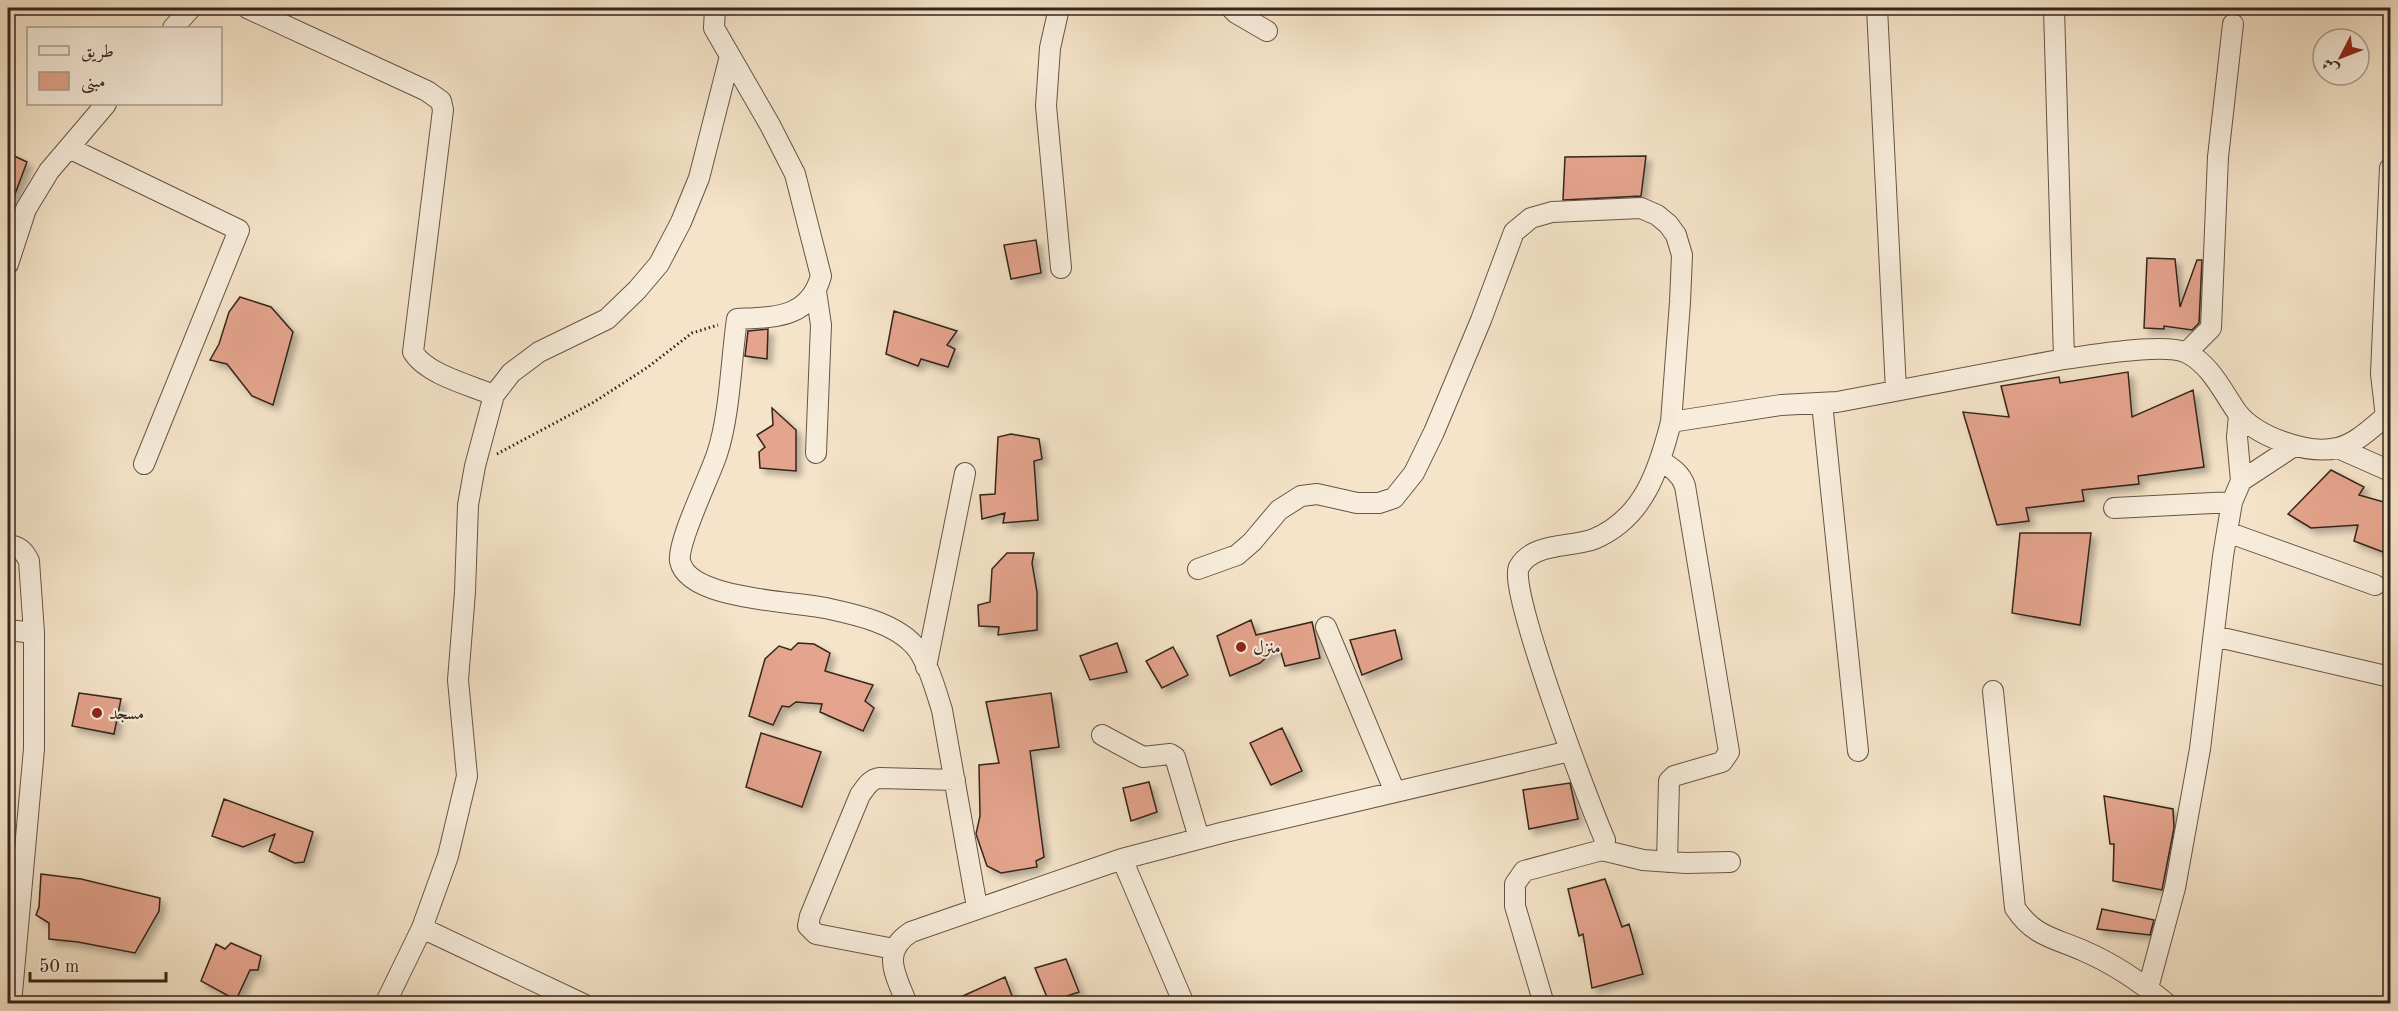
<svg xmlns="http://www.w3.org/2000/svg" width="2398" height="1011" font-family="'Old Standard TT',Amiri,serif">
<defs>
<filter id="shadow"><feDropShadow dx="5" dy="5" stdDeviation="3" flood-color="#0004"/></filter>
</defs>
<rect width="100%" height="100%" fill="#f5e4c9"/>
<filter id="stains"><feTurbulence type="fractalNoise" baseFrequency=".00333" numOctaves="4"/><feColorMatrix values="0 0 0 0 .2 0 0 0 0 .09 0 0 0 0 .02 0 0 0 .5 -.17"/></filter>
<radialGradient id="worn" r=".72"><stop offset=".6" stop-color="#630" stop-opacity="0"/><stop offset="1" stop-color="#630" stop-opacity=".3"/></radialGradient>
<path fill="#e4a48d" stroke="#35251c" stroke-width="1.5" filter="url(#shadow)" d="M8,153L27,162L9,210H8Z
M1646,156L1641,196L1563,200L1565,157Z
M1036,240L1041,273L1011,279L1004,245Z
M2147,258L2175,259L2180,307L2197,260H2202L2199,323L2192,330L2164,326V329L2144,328Z
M240,297L271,307L293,332L273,405L252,396L227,364L210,360L219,344L229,312Z
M894,311L957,331L947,345L955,349L948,367L921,359L918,366L886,354Z
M768,329L767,359L745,356L748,331Z
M2128,372L2132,417L2193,390L2204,467L2138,476L2139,484L2082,490L2084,501L2026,508L2029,521L1997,525L1963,412L2009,417L2001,386L2059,377L2060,383Z
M772,408L796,430V471L760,468L759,452L765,447L757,435L773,425Z
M1011,434L1039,439L1042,459L1034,461L1038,520L1003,523L1005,513L982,519L980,495L995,494L998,437Z
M2331,470L2364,487L2359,495L2391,504V534L2383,552L2354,541L2358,525L2311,528L2288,514Z
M2020,533H2091L2080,625L2012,613Z
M1007,553H1034L1032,563L1037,592V630L998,635L999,627L979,626L978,605L990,602L992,569Z
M1251,620L1256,635L1312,622L1320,658L1285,666L1279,646L1260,663L1230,676L1217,636Z
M1395,630L1402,659L1362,675L1350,640Z
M798,643L814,644L830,653L825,671L873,685L865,701L874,708L863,731L820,712L822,704L796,702L789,707L782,706L773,725L749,716L765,659L779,646L791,650Z
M1117,643L1127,672L1090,680L1080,656Z
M1173,647L1188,675L1162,688L1146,661Z
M79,693L121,699L114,734L72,726Z
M1051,693L1059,747L1030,751L1044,857L1036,861L1037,867L1001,873L987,866L976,834L980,816L979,765L999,763L986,702Z
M1282,728L1302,771L1271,785L1250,743Z
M761,733L821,752L802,807L746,787Z
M1149,782L1157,812L1131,821L1123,788Z
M1570,783L1578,819L1529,829L1523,790Z
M2104,796L2173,809L2174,828L2162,890L2113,881L2114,844H2110Z
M224,799L313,832L304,862L295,863L269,851L275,834L243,847L212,836Z
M41,874L81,879L160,898L159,911L135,953L78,942L49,939V923L36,915L39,907Z
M1605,879L1622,927L1629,924L1643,974L1592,988L1583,934L1579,936L1568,889Z
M2102,909L2154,920L2150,935L2097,929Z
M231,943L261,956L258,970H250L236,1000L201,981L216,944L225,949Z
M1066,959L1079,992L1049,1002L1035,968Z
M1005,977L1015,1004H945Z"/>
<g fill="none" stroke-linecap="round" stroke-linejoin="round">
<g stroke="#655547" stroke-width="22">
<path id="minor" d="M247,8L427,91L441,101L443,110L413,352C426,374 469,385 494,395
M715,8L714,28L770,125L795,174L821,276C809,319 774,317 737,319C731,360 730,415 717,454C710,476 677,542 680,561C688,601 798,601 830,609C857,615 893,623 913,644C927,658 936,691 942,710L977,907
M1059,8L1050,48L1046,106L1061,268
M1231,8L1236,13L1267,31
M1877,8L1896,390
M2054,8L2064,359C2090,356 2165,342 2187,353C2210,364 2223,392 2237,412C2255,436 2307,455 2337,448C2357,444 2374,425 2390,413
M173,28L191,8
M69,148L239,230L144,464
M8,264L26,209L49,171L106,104
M2187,352L2211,328L2218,157L2233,24
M1822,403L1858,751
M2386,417L2381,374L2390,168
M2338,448L2390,471
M816,453L821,325L816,291
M1661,461C1672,468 1681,474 1685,486L1729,752L1722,762L1674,776L1669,781L1667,862
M2241,481L2294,446
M2114,508L2232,502
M2227,532L2375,585
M8,545C19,546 24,551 29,561L34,633V749L11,1004
M1198,569L1237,555L1252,542L1279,510L1301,496L1317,494L1357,503H1379L1394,498L1414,473L1434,432L1481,320L1514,232L1531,218L1552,212L1641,208L1657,215L1668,224L1676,235L1682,255L1680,302L1671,422
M1326,627L1395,792
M8,630L34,633
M2214,636L2390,677
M926,667L965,473
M1993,691L2015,908C2034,937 2055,938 2084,951C2114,964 2142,983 2167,1004
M1102,735L1143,757L1170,754L1175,757L1199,838
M1602,850L1643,860L1686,863L1730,862
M1122,859L1184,1004
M422,928L583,1004
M894,949L816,934L808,926L810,916L860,795C866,787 870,779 880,778L955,780
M2148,988L2175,888L2200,749L2223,556L2232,502L2241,481L2237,437L2239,415
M385,1004L422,928L448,856L467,776L458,680L465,592L468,505L475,466L494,395L511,373L539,352L607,319L637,290L659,264L681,222L699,178L730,56
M907,1004C896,975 880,952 911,932L1122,859L1225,832L1570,751
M1544,1004L1515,906V884L1524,871L1602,850L1605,840C1590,806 1507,588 1519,567C1533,542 1571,548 1594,539C1644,518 1659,469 1671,422L1781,405L1837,402L2064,359"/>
</g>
<path stroke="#35251c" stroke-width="3" stroke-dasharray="1.5 3" stroke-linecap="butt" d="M497,454L594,402L648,367L692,333L718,325"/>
<use href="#minor" stroke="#f8eddc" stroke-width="20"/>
</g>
<g fill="#8f2418" stroke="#f8eddc" stroke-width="2">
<circle cx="1241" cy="647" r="6"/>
<circle cx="97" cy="713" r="6"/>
</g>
<g text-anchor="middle" stroke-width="4.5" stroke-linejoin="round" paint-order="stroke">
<g font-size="18" fill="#35251c" stroke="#f8eddc" text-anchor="start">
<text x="1253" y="653">منزل</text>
<text x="109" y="719">مسجد</text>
</g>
</g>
<rect width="2398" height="1011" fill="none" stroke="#f5e4c9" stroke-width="30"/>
<rect x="9" y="9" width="2380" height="993" fill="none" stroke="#35251c" stroke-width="3"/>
<rect x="15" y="15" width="2368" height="981" fill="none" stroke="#35251c" stroke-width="1.5"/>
<rect x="27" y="27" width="195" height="78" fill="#f8eddc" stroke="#aa9d8f" stroke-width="1.5"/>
<rect x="39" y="46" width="30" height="9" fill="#f8eddc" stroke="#aa9d8f" stroke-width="1.5"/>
<text x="81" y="57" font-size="18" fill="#35251c">طريق</text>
<rect x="39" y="72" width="30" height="18" fill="#e4a48d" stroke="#aa9d8f" stroke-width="1.5"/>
<text x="81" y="87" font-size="18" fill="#35251c">مبنى</text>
<g transform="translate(2341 57) rotate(228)"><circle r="28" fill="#f8eddc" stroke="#aa9d8f" stroke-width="1.5"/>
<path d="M0-4.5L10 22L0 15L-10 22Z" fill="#8f2418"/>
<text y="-9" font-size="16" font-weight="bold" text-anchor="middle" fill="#35251c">ش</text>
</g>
<path d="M30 972v9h136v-9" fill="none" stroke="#35251c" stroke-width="3"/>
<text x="39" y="972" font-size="18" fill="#35251c" stroke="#f8eddc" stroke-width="4.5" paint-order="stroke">50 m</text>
<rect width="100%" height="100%" filter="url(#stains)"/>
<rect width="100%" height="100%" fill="url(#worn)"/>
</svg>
